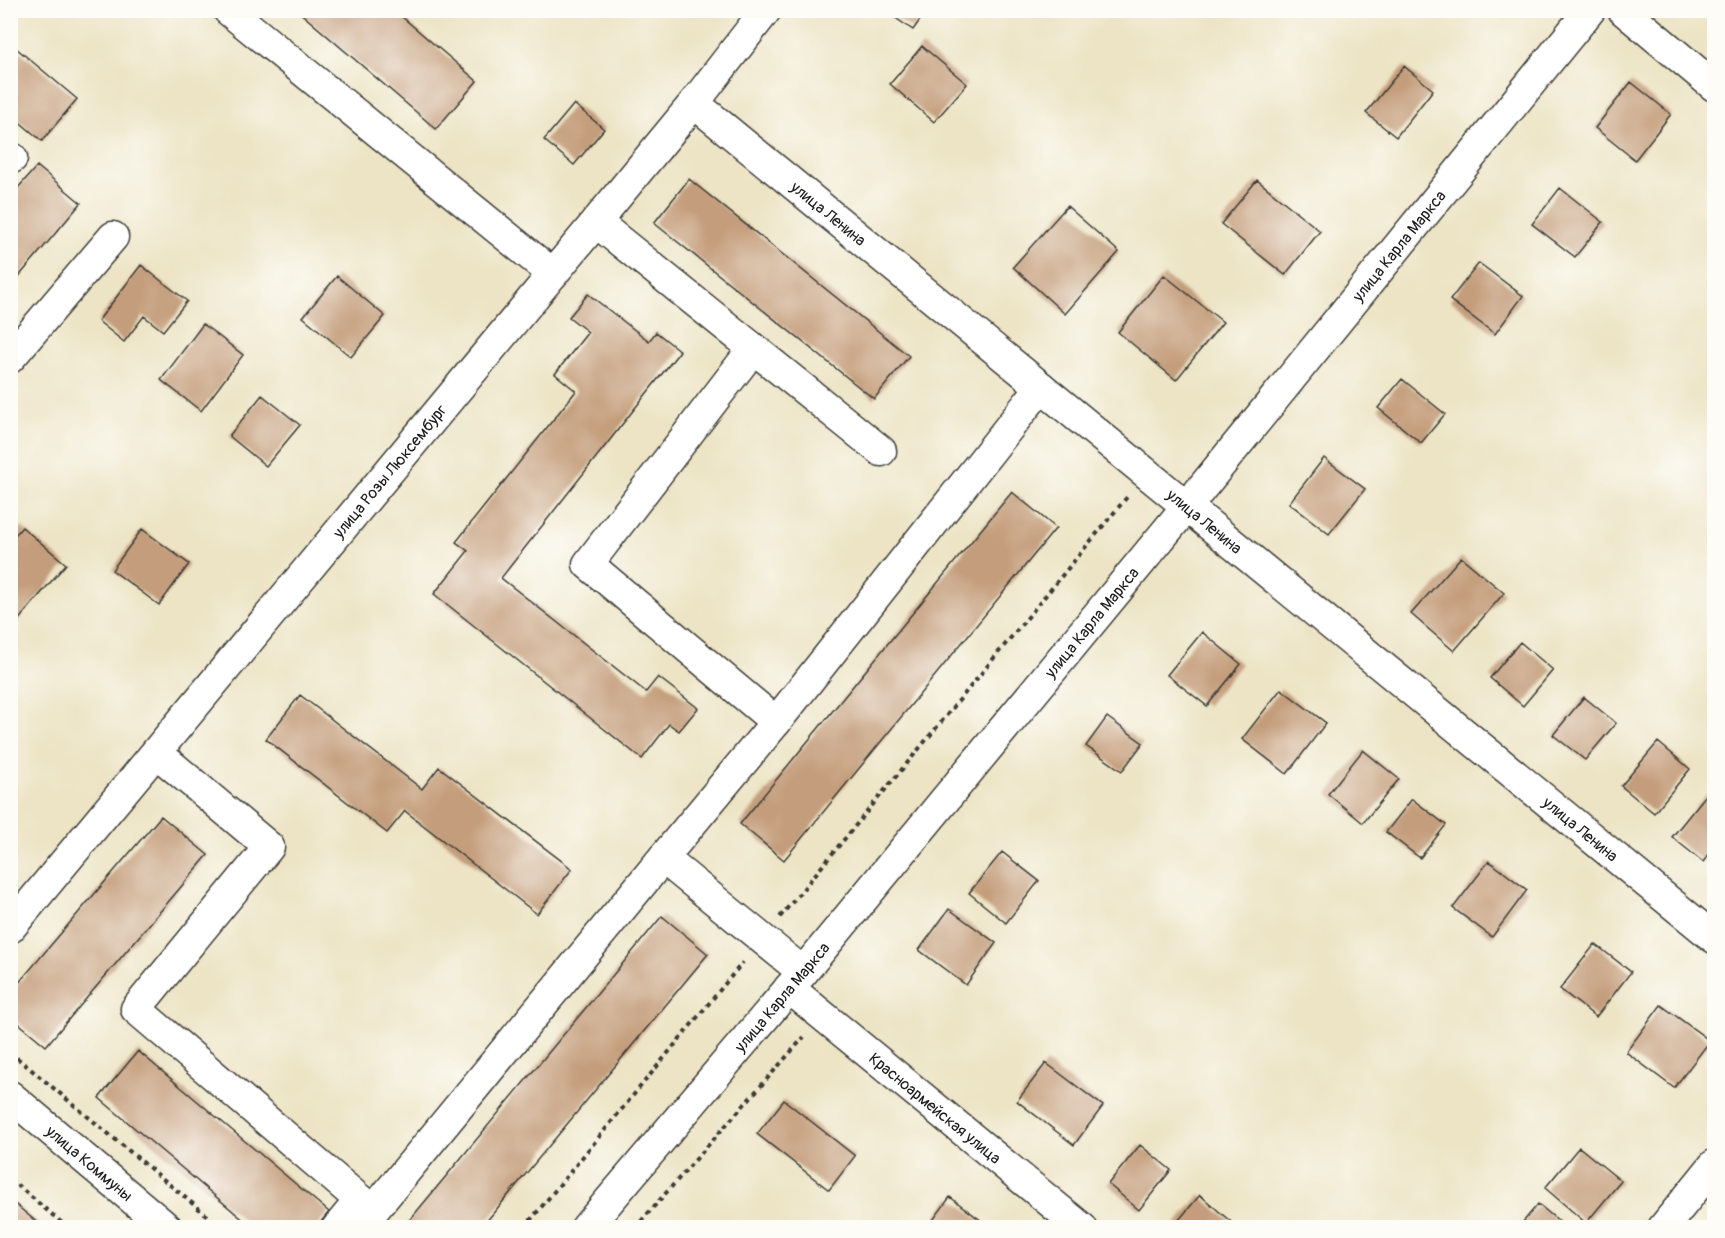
<svg xmlns="http://www.w3.org/2000/svg" width="1725" height="1238" font-family="Pangolin,sans-serif">
<rect width="100%" height="100%" fill="#fdfcf7"/>
<filter id="ink" filterUnits="userSpaceOnUse"><feTurbulence type="fractalNoise" baseFrequency=".0167" numOctaves="2"/><feDisplacementMap in="SourceGraphic" scale="12" xChannelSelector="R" yChannelSelector="G"/><feConvolveMatrix kernelMatrix="1 2 1 2 8 2 1 2 1" color-interpolation-filters="sRGB"/></filter>
<filter id="wash" filterUnits="userSpaceOnUse"><feTurbulence type="fractalNoise" baseFrequency=".008" numOctaves="4" result="noise"/><feDisplacementMap in="SourceGraphic" scale="24" xChannelSelector="R" yChannelSelector="G"/><feGaussianBlur stdDeviation="1.35" result="paint"/><feColorMatrix in="noise" values="0 0 0 0 0 0 0 0 0 0 0 0 0 0 0 0 0 1.4 0 .05"/><feComposite in="paint" operator="in"/></filter>
<g filter="url(#wash)">
<rect width="100%" height="100%" fill="#ede4c5"/>
<g id="blocks">
<path fill="#c49e7b" d="M297,10H394L477,81L436,129Z
M884,10H927L913,30Z
M10,43L77,99L42,141L10,114Z
M922,46L967,84L934,122L890,84Z
M1404,66L1433,90L1396,137L1366,113Z
M1631,82L1671,114L1635,160L1595,128Z
M574,104L604,129L574,165L544,140Z
M37,166L81,203L10,287V197Z
M689,179L909,356L874,399L654,223Z
M1257,180L1320,231L1285,275L1221,224Z
M1560,188L1603,222L1575,257L1532,224Z
M1067,206L1119,252L1065,314L1013,267Z
M1479,263L1523,296L1495,334L1450,300Z
M141,265L187,301L163,331L144,316L124,342L98,321Z
M1164,275L1223,322L1176,380L1118,332Z
M337,276L385,316L351,357L303,317Z
M588,294L649,341L656,332L680,351L501,578L646,692L658,677L698,708L679,731L669,724L642,759L434,594L468,551L456,542L576,391L555,374L588,332L569,317Z
M203,324L243,355L201,411L161,380Z
M1402,379L1445,414L1421,443L1378,408Z
M262,395L300,425L266,466L229,436Z
M1324,458L1365,489L1329,534L1289,503Z
M1012,492L1056,528L784,860L740,824Z
M22,527L66,564L10,630V541Z
M142,529L189,564L159,605L112,570Z
M1461,557L1504,593L1454,651L1411,614Z
M1202,632L1241,664L1207,706L1167,675Z
M1520,642L1553,670L1523,706L1490,678Z
M1281,689L1326,723L1287,774L1242,739Z
M300,695L422,789L439,767L572,869L537,914L405,811L387,833L266,739Z
M1584,697L1616,723L1585,760L1553,735Z
M1107,717L1143,743L1122,771L1086,746Z
M1658,742L1690,769L1654,813L1621,786Z
M1363,750L1399,779L1363,823L1328,794Z
M1714,785V848L1703,862L1672,837Z
M1412,799L1446,825L1420,858L1386,832Z
M161,816L208,855L46,1046L10,1016V993Z
M1002,852L1039,881L1006,923L969,893Z
M1489,861L1527,890L1492,937L1453,908Z
M949,909L996,943L966,985L919,950Z
M662,916L708,954L481,1228H403Z
M1595,944L1631,972L1596,1017L1560,989Z
M1661,1005L1710,1041L1674,1088L1626,1052Z
M138,1051L329,1212L316,1228H253L99,1098Z
M1046,1063L1103,1106L1074,1145L1017,1101Z
M784,1100L855,1156L829,1190L757,1134Z
M1140,1145L1171,1170L1139,1210L1108,1184Z
M1579,1147L1621,1181L1586,1223L1545,1188Z
M1200,1195L1238,1228H1172Z
M950,1197L987,1225L985,1228H927Z
M10,1200L44,1228H10Z
M1538,1204L1567,1228H1518Z"/>
</g>
</g>
<g filter="url(#ink)">
<use href="#blocks" fill-opacity="0" stroke="#3b3a35" stroke-width="1.5"/>
<g fill="none" stroke-linecap="round" stroke-linejoin="round">
<g stroke="#3b3a35" stroke-width="33">
<g id="minor">
<path d="M228,10L553,274"/>
<path d="M1623,10L1714,86"/>
<path id="s1" d="M694,103L1714,938"/>
<path d="M10,157L12,158"/>
<path d="M596,222L881,451"/>
<path d="M753,349L588,564L776,722L663,858L803,972"/>
<path d="M10,358L113,237"/>
<path d="M776,722L1041,387"/>
<path d="M157,753L269,847L136,1009L373,1211L663,858"/>
<path id="s2" d="M10,928L596,222L694,103L766,10"/>
<path id="s3" d="M789,988L1082,1228"/>
<path id="s4" d="M10,1096L167,1228"/>
<path d="M337,1228L360,1200"/>
<path id="s5" d="M586,1228L803,972L1188,505L1590,10"/>
<path d="M1663,1228L1714,1165"/>
</g>
</g>
<path stroke="#3b3a35" stroke-width="4" stroke-dasharray="4.5 4.5" stroke-linecap="butt" d="M780,917L1127,497
M10,1052L222,1228
M10,1179L68,1228
M524,1228L743,962
M635,1228L804,1037"/>
<use href="#minor" stroke="#fff" stroke-width="30"/>
</g>
</g>
<g text-anchor="middle" stroke-width="4.5" stroke-linejoin="round" paint-order="stroke">
<g font-size="16" fill="#1c1c1c" stroke="#fdfcf7">
<text dy="6" stroke="none"><textPath href="#s1" startOffset="174">улица Ленина</textPath></text>
<text dy="6" stroke="none"><textPath href="#s5" startOffset="1275">улица Карла Маркса</textPath></text>
<text dy="6" stroke="none"><textPath href="#s2" startOffset="594">улица Розы Люксембург</textPath></text>
<text dy="6" stroke="none"><textPath href="#s1" startOffset="660">улица Ленина</textPath></text>
<text dy="6" stroke="none"><textPath href="#s5" startOffset="789">улица Карла Маркса</textPath></text>
<text dy="6" stroke="none"><textPath href="#s1" startOffset="1146">улица Ленина</textPath></text>
<text dy="6" stroke="none"><textPath href="#s5" startOffset="303">улица Карла Маркса</textPath></text>
<text dy="6" stroke="none"><textPath href="#s3" startOffset="189">Красноармейская улица</textPath></text>
<text dy="6" stroke="none"><textPath href="#s4" startOffset="104">улица Коммуны</textPath></text>
</g>
</g>
<rect width="1725" height="1238" fill="none" stroke="#fdfcf7" stroke-width="36"/>
</svg>
